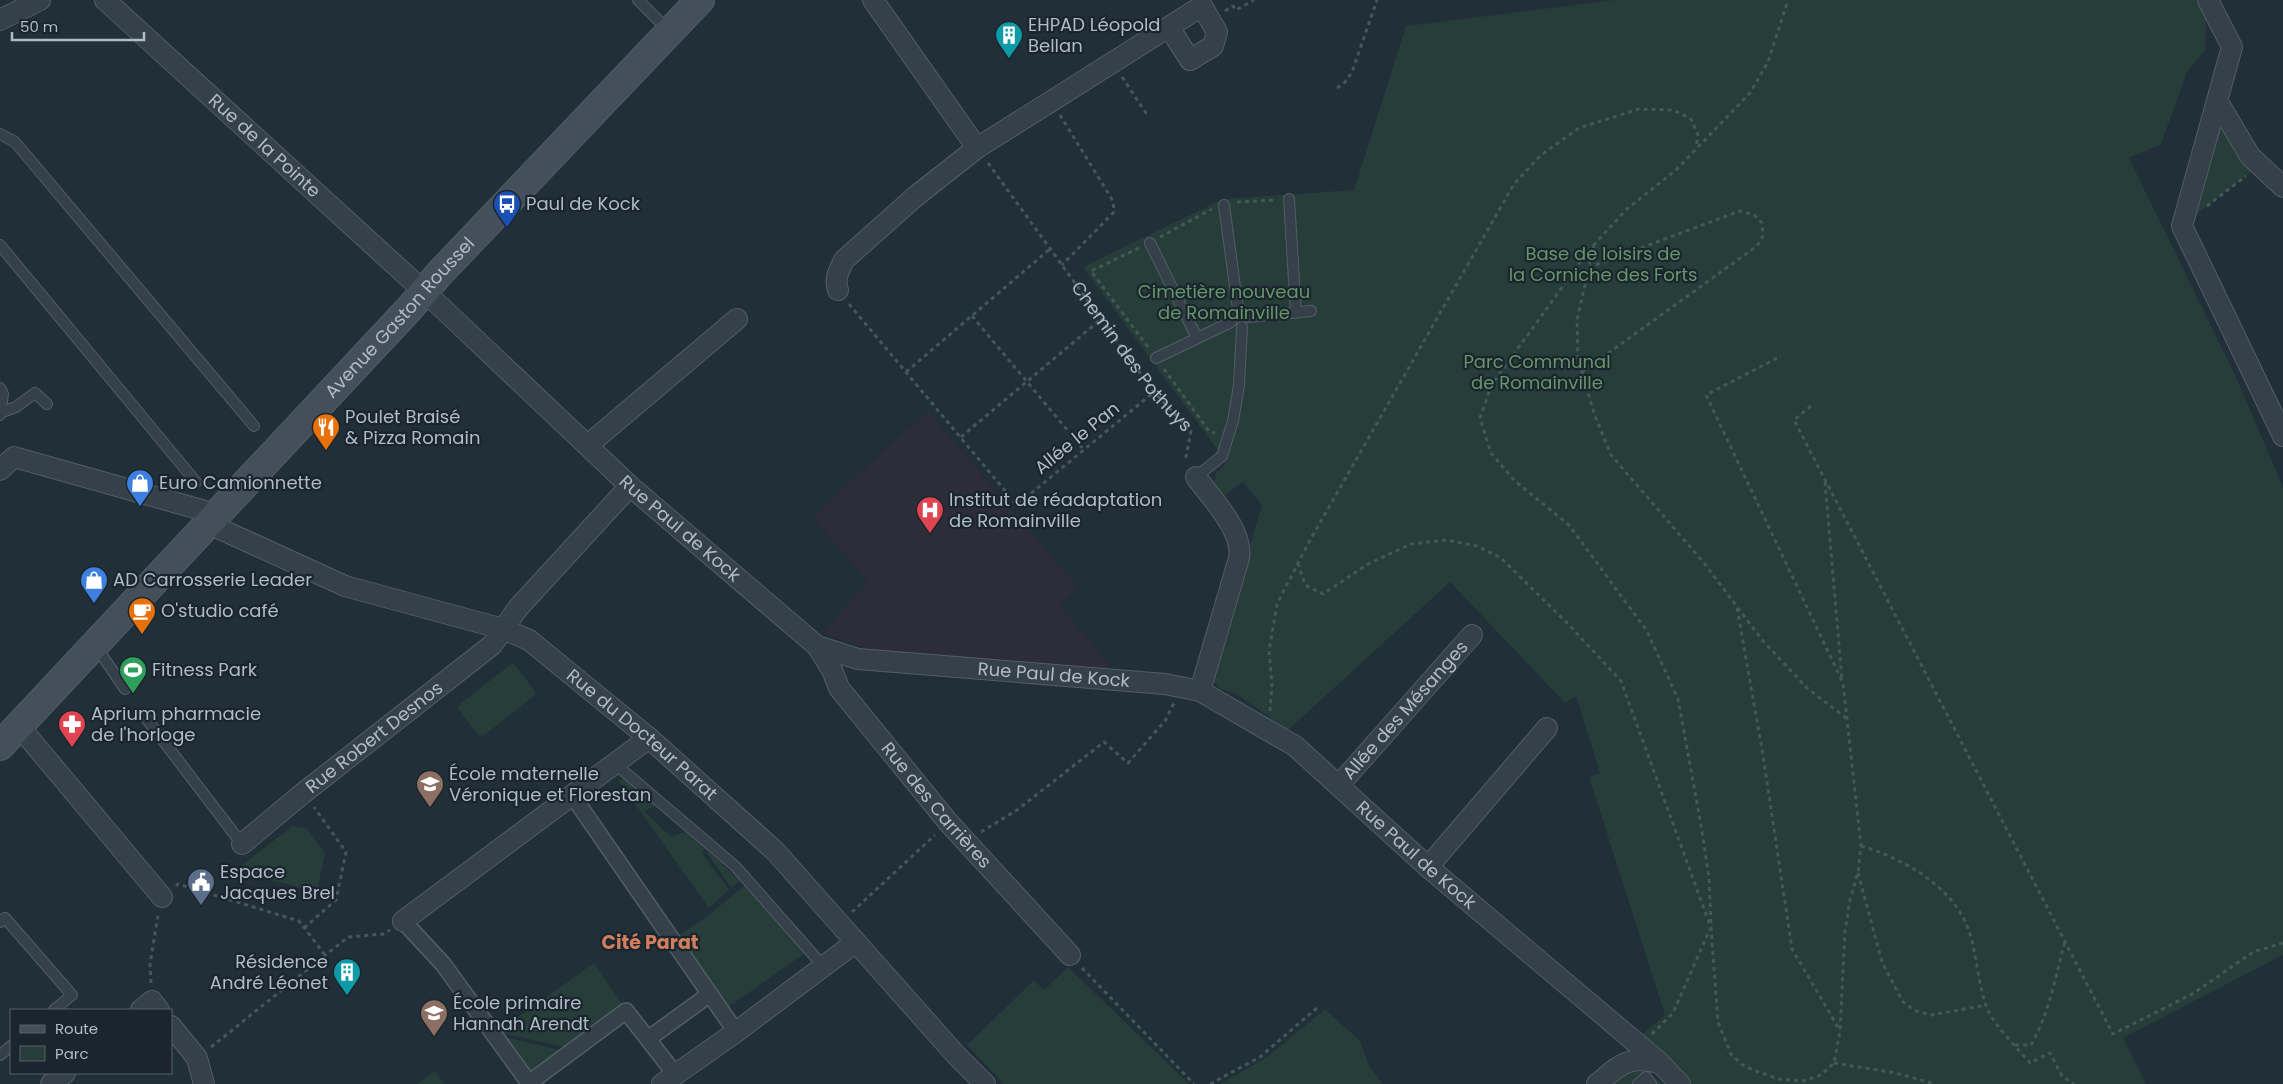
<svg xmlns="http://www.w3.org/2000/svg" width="2283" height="1084" font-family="Poppins,sans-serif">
<rect width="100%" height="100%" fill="#212f38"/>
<path fill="#2d2d3a" d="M928,411L1077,587L1059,604L1112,669L871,651L823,633L868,581L812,517Z"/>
<path fill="#263d3a" d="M1614,0H2205L2207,4L2205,50L2187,72L2161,144L2129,158L2236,377L2283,487V955L2123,1038L2146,1084H1691L1675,1065L1640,1036L1665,1015L1589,777L1600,773L1576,696L1565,703L1450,582L1288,730L1238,695L1219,688L1211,677L1262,505L1243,482L1221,498L1214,488L1216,472L1226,464L1222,456L1083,267L1223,199L1354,190L1406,26Z
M2218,102L2260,165L2182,226Z
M511,664L515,665L535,691V695L483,736L478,735L458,709L459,705Z
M623,778L656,806L644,811L671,837L685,832L705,849L702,853L729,890L709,908L618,780Z
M293,826L306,828L325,853L317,892L234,871Z
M708,851L740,881L731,888L707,853Z
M745,885L805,953L727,1008L677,937L710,914Z
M594,963L623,1006L564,1047L497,1032Z
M1068,967L1189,1084H1004L967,1045L1034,980L1044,990Z
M1325,1009L1360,1041L1369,1066L1383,1084H1220L1267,1057Z
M501,1036L560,1050L527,1073Z
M435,1071L444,1084H417Z
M1628,1071L1649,1072L1662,1084H1614Z"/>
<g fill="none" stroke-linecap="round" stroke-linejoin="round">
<g stroke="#525e66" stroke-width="12">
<path id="service" d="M638,0L669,31
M0,134L15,142L254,426
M1289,199L1296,313
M1224,205L1238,309
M1150,243L1197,338
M0,245L196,482
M1249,317L1311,311
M1156,358L1231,322
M0,388L3,394L0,415
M2,412L16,407L35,393L47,404
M1196,477L1222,456L1233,421L1239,385L1242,327
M95,645L125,689
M145,717L242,844
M614,763L735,866L824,967
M0,922L5,918L72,995L54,1010
M0,1055L11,1046
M1638,1084L1646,1077L1651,1084"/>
</g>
<g stroke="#525e66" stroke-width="18">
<path id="pedestrian" d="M572,795L736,1032
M403,921L443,964L529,1083L626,1011L675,1074
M648,1039L710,994"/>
</g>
<g stroke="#525e66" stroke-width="22">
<g id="minor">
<path id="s2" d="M105,0L441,307L630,486L817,646L858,659L1165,684L1200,691L1295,746L1428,867L1660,1063L1680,1084"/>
<path d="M873,0L977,148"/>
<path d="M2208,0L2232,47L2182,226L2283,436"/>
<path d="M0,20L40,0"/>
<path d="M2218,102L2250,156L2283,187"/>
<path d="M838,290C834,278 839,271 844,260L916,196L977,148L1202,6L1217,32L1213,46L1190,60L1169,27"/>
<path d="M588,445L737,319"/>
<path d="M0,470L14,457L216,514"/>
<path d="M1196,477C1211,498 1244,531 1239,558L1200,691"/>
<path id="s3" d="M207,523L345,586L503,629L529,640L649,738L775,851L956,1055L985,1084"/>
<path id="s4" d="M817,646L832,670L839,688L948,822L1070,955"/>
<path d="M19,726L162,897"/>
<path id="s5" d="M1339,785L1472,635"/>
<path id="s6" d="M242,844L302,794L492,645L518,608L630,486"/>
<path d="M1428,867L1547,728"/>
<path d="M403,921L649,738"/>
<path d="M141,1010L152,1001L159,1010"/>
<path d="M171,1026L197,1058L204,1084"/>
<path d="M51,1084L65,1073"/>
<path d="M662,1084L736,1032L856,942"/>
<path d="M1597,1084C1620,1065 1627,1055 1659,1063"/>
</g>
</g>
<g stroke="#525e66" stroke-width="30">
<g id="secondary">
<path id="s7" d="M0,746L409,309L439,274L700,0"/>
</g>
</g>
<g stroke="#435857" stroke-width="3" stroke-dasharray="4 4" stroke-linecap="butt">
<path d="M1225,11L1233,6L1236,10L1254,0"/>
<path d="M1122,77L1148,116"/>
<path d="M1337,88L1345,82L1352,72L1377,0"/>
<path d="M1060,115L1113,201L1114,212L1062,265"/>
<path id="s1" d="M988,163L1154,392L1191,431L1185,462"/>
<path d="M1237,202L1276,200"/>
<path d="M2207,206L2246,176"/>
<path d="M1160,237L1212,209"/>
<path d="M1594,245L1577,320L1578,360L1595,416L1611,455L1704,563L1763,641L1807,688L1846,718"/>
<path d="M1139,248L1091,271L1148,347"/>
<path d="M849,304L1017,505L1154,392"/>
<path d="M972,316L1084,450"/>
<path d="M1164,369L1209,431L1215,433"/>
<path d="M906,372L1050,249"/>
<path d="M1582,372L1757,246L1763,236L1762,223L1754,215L1740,211L1590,267"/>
<path d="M1811,406L1794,420L2113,1034L2194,993L2253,952L2283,943"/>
<path d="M961,437L1100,320"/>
<path d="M1825,482L1842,680"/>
<path d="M1298,563L1305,585L1323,594L1368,564L1411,544L1446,540L1477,546L1501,558L1570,626L1621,681L1711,928L1718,1022L1731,1054L1741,1064L1753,1070L1779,1079L1803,1081L1821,1075L1834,1063L1840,1031L1845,931L1850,900L1858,872L1861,846L1843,683L1706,395L1781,356"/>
<path d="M1737,608L1762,749L1792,949L1839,1029"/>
<path d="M1270,711L1272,684L1269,651L1277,604L1309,542L1514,184L1541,155L1579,128L1639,109L1673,110L1691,119L1698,135L1696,148"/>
<path d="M981,832L1017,810L1104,742L1128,763L1165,721L1174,703"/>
<path d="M1861,846C1905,859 1956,888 1970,934C1977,956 1979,993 1989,1012C1996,1027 2019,1050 2030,1063L2050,1053L2062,1076L2074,1084"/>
<path d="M1858,873L1882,962L1903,1002L1916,1011L1931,1015L1987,1005"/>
<path d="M176,886L178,884L299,921L325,955"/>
<path d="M852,912L935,835"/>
<path d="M1711,923L1709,878L1701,825L1678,699L1647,631L1569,525L1515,481L1491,453L1480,418L1491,386L1588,251L1627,209L1677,169L1750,93L1768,62L1788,0"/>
<path d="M304,928L336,900L346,852L314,807"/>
<path d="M1082,968L1194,1084"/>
<path d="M151,983L150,964L158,915"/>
<path d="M1652,1034L1673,1013L1710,929"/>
<path d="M2015,1045H2031C2049,1014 2056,975 2065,941"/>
<path d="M211,1047L348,937L383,934L390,930"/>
<path d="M1834,1063L1896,1073L1935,1084"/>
<path d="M1210,1084L1260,1057L1318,1007"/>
</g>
<use href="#service" stroke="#354049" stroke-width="10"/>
<use href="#pedestrian" stroke="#354049" stroke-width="15"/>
<use href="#minor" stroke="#354049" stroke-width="20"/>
<use href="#secondary" stroke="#43505c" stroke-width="28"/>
</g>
<defs>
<g id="building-pin" transform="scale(1.4375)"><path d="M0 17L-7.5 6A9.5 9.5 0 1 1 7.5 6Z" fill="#0f9aa8" stroke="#1a252d"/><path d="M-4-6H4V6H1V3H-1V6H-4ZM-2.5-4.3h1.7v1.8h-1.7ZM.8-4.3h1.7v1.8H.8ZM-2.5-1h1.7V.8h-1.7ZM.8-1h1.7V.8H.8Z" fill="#fff"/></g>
<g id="bus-pin" transform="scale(1.4375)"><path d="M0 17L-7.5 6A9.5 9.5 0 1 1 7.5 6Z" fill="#1a4fb4" stroke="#1a252d"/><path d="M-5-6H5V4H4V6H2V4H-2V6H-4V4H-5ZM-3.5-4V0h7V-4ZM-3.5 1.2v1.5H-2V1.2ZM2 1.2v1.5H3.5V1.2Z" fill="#fff"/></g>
<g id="restaurant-pin" transform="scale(1.4375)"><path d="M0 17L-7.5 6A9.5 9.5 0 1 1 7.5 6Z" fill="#e8710a" stroke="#1a252d"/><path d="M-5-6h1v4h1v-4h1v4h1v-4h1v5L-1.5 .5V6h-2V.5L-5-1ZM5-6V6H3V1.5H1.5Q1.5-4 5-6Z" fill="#fff"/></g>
<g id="shop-pin" transform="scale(1.4375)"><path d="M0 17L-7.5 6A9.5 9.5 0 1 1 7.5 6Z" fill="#3f7fe0" stroke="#1a252d"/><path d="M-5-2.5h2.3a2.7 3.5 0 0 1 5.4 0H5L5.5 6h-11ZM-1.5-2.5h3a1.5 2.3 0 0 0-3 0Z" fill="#fff"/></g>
<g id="hospital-pin" transform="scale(1.4375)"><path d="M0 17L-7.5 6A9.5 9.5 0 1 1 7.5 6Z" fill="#e0444e" stroke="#1a252d"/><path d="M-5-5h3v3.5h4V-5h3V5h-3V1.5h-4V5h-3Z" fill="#fff"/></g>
<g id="cafe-pin" transform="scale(1.4375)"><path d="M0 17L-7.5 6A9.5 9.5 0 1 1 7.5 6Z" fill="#e8710a" stroke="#1a252d"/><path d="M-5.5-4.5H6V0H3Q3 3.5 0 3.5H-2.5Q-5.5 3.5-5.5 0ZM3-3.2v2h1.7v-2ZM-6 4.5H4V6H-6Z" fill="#fff"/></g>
<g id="stadium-pin" transform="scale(1.4375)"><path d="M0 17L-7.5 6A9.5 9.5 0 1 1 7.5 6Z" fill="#2e9e5b" stroke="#1a252d"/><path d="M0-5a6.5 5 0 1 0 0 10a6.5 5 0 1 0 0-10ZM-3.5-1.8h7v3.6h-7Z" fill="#fff"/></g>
<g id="pharmacy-pin" transform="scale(1.4375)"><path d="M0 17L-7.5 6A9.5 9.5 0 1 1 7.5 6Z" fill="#e0444e" stroke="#1a252d"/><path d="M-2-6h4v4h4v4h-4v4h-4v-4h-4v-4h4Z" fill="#fff"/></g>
<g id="school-pin" transform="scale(1.4375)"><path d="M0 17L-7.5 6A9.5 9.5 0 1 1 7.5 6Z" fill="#8d6e63" stroke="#1a252d"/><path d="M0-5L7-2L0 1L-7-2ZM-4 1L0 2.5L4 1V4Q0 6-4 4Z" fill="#fff"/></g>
<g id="civic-pin" transform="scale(1.4375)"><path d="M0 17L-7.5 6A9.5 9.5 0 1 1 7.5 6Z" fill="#5c6f8a" stroke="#1a252d"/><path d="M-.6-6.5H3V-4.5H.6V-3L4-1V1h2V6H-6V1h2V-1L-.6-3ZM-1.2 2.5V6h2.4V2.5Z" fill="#fff"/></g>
</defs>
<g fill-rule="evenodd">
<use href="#building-pin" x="1009" y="35"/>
<use href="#bus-pin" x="507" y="204"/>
<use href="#restaurant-pin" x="326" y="427"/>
<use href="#shop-pin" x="140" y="483"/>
<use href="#hospital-pin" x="930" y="510"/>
<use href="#shop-pin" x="94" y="580"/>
<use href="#cafe-pin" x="142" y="611"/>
<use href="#stadium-pin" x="133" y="670"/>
<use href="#pharmacy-pin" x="72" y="724"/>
<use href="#school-pin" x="430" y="784"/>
<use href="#civic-pin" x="201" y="882"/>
<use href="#building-pin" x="347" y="972"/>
<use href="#school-pin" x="434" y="1013"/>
</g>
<g text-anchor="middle" stroke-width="4.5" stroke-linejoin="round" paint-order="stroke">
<g font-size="18" fill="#afbbc5" stroke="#1a252d" text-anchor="start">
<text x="1028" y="31">EHPAD Léopold<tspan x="1028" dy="21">Bellan</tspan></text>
<text x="526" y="210">Paul de Kock</text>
<text x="345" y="423">Poulet Braisé<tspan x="345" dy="21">&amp; Pizza Romain</tspan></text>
<text x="159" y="489">Euro Camionnette</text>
<text x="949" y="506">Institut de réadaptation<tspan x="949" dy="21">de Romainville</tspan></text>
<text x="113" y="586">AD Carrosserie Leader</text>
<text x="161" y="617">O'studio café</text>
<text x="152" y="676">Fitness Park</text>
<text x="91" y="720">Aprium pharmacie<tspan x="91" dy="21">de l'horloge</tspan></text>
<text x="449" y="780">École maternelle<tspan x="449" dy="21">Véronique et Florestan</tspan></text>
<text x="220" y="878">Espace<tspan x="220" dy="21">Jacques Brel</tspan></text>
<text x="328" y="968" text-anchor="end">Résidence<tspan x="328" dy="21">André Léonet</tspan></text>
<text x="453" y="1009">École primaire<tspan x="453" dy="21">Hannah Arendt</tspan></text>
</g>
<g font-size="18" fill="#afbbc5" stroke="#1a252d">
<text dy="6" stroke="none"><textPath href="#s2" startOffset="216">Rue de la Pointe</textPath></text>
<text dy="6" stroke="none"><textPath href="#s7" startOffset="586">Avenue Gaston Roussel</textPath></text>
<text dy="6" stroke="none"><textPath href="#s1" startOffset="241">Chemin des Pothuys</textPath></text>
<text transform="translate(1077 438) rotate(-39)" y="6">Allée le Pan</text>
<text dy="6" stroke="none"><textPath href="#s2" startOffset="781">Rue Paul de Kock</textPath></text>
<text dy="6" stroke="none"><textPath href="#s2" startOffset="1201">Rue Paul de Kock</textPath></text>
<text dy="6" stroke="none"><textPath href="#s5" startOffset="100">Allée des Mésanges</textPath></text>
<text dy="6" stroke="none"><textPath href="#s3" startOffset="491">Rue du Docteur Parat</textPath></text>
<text dy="6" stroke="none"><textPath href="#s6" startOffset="170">Rue Robert Desnos</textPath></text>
<text dy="6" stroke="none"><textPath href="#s4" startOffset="200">Rue des Carrières</textPath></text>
<text dy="6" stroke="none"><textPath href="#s2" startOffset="1621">Rue Paul de Kock</textPath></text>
</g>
<g font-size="18" fill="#67956a" stroke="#1a252d">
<text x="1603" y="260">Base de loisirs de<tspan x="1603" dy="21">la Corniche des Forts</tspan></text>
<text x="1224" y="298">Cimetière nouveau<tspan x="1224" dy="21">de Romainville</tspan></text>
<text x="1537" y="368">Parc Communal<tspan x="1537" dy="21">de Romainville</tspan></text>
</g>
<g font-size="19" font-weight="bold" fill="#d17e5e" stroke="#1a252d">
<text x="650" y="949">Cité Parat</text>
</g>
</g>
<rect x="10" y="1009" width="162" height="65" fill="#1a252d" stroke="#56616a"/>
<rect x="20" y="1025" width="25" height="8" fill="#43505c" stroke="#56616a"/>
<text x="55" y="1034" font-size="15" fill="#afbbc5">Route</text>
<rect x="20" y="1046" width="25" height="15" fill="#263d3a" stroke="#56616a"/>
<text x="55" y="1059" font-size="15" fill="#afbbc5">Parc</text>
<path d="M12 32v8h132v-8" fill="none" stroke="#afbbc5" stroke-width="2.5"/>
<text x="20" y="32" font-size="15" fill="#afbbc5" stroke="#1a252d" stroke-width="4" paint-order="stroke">50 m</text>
</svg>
